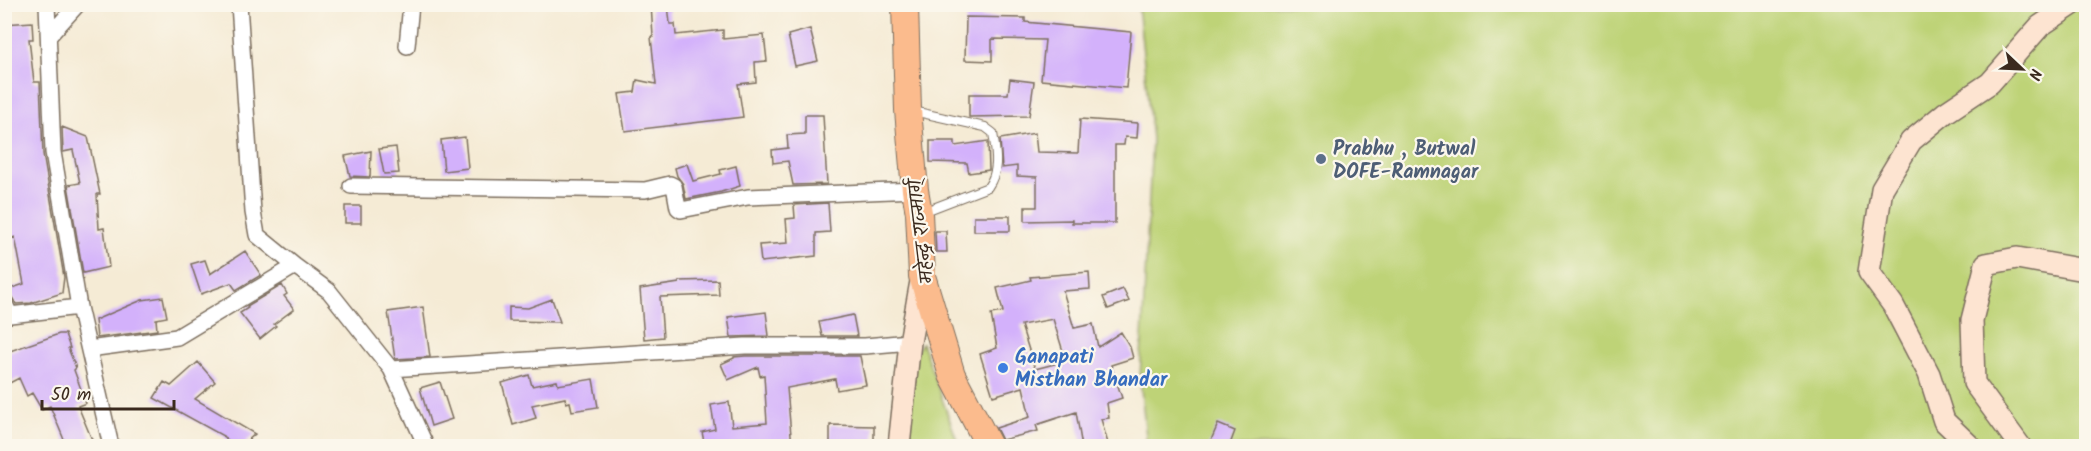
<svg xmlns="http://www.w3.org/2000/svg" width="2091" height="451" font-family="Kalam,'Playpen Sans Deva',sans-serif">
<rect width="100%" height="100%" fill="#fbf7ec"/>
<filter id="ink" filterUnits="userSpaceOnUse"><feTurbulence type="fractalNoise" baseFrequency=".0167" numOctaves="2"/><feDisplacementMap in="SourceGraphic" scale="12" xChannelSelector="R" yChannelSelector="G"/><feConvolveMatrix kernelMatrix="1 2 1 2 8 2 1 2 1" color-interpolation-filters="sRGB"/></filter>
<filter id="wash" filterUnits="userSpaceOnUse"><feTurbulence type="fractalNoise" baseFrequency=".008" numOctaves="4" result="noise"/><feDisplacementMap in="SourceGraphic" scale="24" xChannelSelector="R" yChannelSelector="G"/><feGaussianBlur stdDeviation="1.35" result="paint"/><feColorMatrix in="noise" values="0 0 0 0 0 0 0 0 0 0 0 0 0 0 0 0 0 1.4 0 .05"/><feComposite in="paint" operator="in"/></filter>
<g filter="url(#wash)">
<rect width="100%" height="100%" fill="#f5ebd5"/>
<path fill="#bed377" stroke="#7c7e4a" stroke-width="1.5" d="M1138,5H2086V446H1147L1140,379L1152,139Z
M922,343L959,446H909L912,357Z"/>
<g id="blocks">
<path fill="#d3b1fb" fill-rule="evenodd" d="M651,4H668L670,24H675L676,35L723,30V39L764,35L767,61L755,62L756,82L738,84L743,117L625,131L619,94L635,92L637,80L656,84L651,37H653Z
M966,17L1025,18V22L1131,32L1126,88L1041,80L1045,40L992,39V61L965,60Z
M32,22L33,39H29L34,82H40L43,154L64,277L62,293L31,303L16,304L10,294L4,292V291L24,284L15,237L4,241V24Z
M810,29L818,61L795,66L788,35Z
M1010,79L1034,82L1029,116L969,117V94H1008Z
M805,115H823L827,184L793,185L788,161L773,163L772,150L788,148L787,135L805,134Z
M1080,119L1138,123L1137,138L1125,137L1124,145H1115V223H1072V220L1025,221V207H1037V177L1017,176V166L1002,168L1000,139L1035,133L1037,152L1078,153Z
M62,127L88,137L100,194H97L99,229L104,228L109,267L83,273L68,185L80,183L73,150L63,152Z
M465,137L468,168L444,171L441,140Z
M930,141H955V146L988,141L989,170L969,173L967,163L930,162Z
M396,147L399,173L384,174L379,149Z
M371,151L370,177L350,176L345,156Z
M687,164L693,181L721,174L720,170L736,166L740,186L721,192L686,199L683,184L677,176L675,168Z
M828,203L830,232L816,233V256L761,262L759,245L788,243L786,219L795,218L794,205Z
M345,206H361V223H345Z
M974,216H1010V231H974Z
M935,231H946L947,252H936Z
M245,251L261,275L236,290L231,283L201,294L191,264L205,260L210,274Z
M1089,272L1090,289L1063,291L1074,328L1093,324L1098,347L1121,332L1130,347L1133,358L1111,365L1122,398L1107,403L1109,418L1101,419L1109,447H1082L1076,412L1036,425L1038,431L1002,440L996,428L1030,417L1023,387L993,396L980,354L997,348L991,314L1003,312L997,288L1031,280L1030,277ZM1053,319L1066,361L1035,369L1021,325Z
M718,280L719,295L660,297L663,337L644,339L640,289L679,283V281Z
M282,285L287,294L284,296L294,309L274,324L276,326L260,339L240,313L248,308L247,306Z
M1123,289L1129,301L1108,309L1103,297Z
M163,297L167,317L156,319L157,330L97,338L95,320L142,300Z
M552,299L560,322L509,321V307L528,308Z
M423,307L430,357L395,359L388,312Z
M766,312L769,336L731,337L728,317Z
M853,315L857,336H822L819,322Z
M59,334H65L70,348H68L76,368L74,370L86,403L78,406L95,447H67L50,406L42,410L32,393L27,396L19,378L4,386V353Z
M745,356H860L866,385L837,390L835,379L787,388L792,447H705L702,432L715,429L711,405L729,402L732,426L767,423L764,375L760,376L758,367L728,380L721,364L734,358V357Z
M198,362L215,382L195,399L255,434L240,447H232L225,437L154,398L164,382L171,386Z
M529,375L532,386L557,381L558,385L593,379L598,407L572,411L570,402L566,403L565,398L532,405L536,418L513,425L502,383Z
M440,382L452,419L431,426L420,388Z
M1218,424L1235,431L1229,447H1208Z
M830,425L874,426V445H830Z"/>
</g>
</g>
<g filter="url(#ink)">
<use href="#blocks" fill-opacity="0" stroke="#7c6e5e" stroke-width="1.5"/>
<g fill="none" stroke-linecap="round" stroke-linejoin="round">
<g stroke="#7c6e5e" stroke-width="10">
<path id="lane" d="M913,111L985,127L993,133C996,153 1000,170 988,187L923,212"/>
</g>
<g stroke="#7c6e5e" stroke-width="18">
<path id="street" d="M47,4L53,152L79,307L111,446
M239,4L253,212L257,235L295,266L329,291L391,369L426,446
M49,36L78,4
M407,46L411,4
M351,186L645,190L670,184L674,186L678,208L681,210L748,197L915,190
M4,302L10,315L79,307
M89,349L177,337L295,266
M391,369L745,346H865L910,342"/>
</g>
<g stroke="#7c6e5e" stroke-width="24">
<path id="secondary" d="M899,446L910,342L922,276
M1970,446L1944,421L1929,374L1893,305L1869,272L1882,189L1911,141L1945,113L1990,83L2040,26L2073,4
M2020,446L1974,383L1972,320L1986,264L2017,258L2079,269H2086"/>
</g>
<g stroke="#7c6e5e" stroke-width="28">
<path id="highway" d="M905,4L908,110L915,190L919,213L922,276L952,375L989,446"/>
</g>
<use href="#lane" stroke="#fff" stroke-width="8"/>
<use href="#street" stroke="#fff" stroke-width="15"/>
<use href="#secondary" stroke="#fde4d1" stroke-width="21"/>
<use href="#highway" stroke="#fbbb8d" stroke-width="26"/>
</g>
</g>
<circle fill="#5c6f8a" stroke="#fbf7ec" stroke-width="2" cx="1321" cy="159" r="6"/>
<circle fill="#3f7fe0" stroke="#fbf7ec" stroke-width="2" cx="1003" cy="368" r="6"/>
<g text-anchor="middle" stroke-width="4.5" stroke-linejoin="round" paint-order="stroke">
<g font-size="20" font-weight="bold" fill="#4e5e75" stroke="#fbf7ec" text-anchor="start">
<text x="1333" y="155">Prabhu , Butwal<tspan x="1333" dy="23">DOFE-Ramnagar</tspan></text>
</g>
<g font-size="20" fill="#3b2a1e" stroke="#fbf7ec">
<text transform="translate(920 232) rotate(-97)" y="7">महेन्द्र राज्मार्ग्</text>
</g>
<g font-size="20" font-weight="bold" fill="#366cbe" stroke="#fbf7ec" text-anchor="start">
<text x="1015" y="363">Ganapati<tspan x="1015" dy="23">Misthan Bhandar</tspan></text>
</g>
</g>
<rect width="2091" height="451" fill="none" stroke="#fbf7ec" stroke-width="24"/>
<g transform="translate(2022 69) rotate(113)" stroke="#fbf7ec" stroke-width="4.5" paint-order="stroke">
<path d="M0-4.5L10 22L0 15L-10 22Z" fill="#3b2a1e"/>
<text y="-9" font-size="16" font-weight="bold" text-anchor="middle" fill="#3b2a1e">N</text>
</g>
<path d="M42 400v9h132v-9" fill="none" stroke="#3b2a1e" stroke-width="3"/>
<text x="51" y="400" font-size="18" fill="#3b2a1e" stroke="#fbf7ec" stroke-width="4.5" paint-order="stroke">50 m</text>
</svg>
